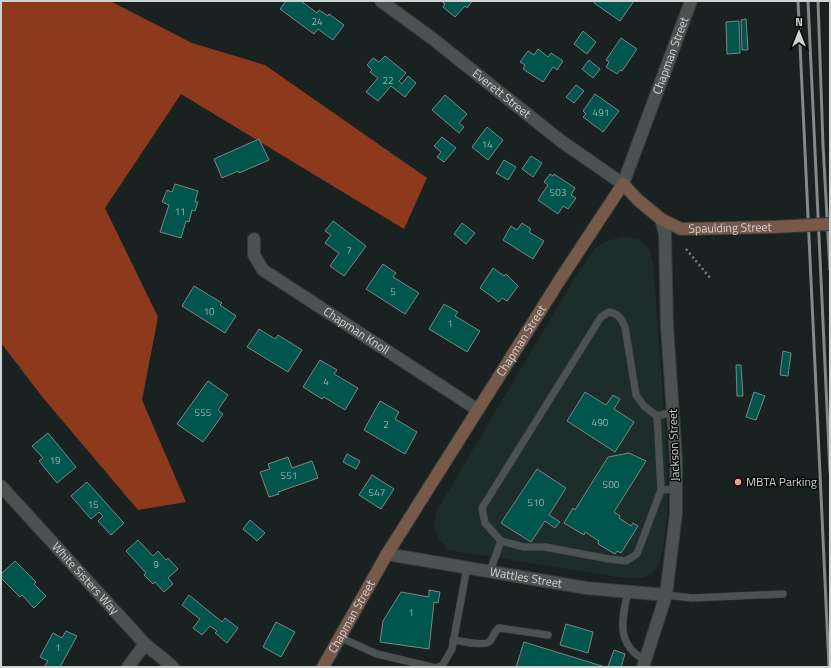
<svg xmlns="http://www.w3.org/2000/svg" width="831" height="668" font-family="'Titillium Web',sans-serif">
<rect width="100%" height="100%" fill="#192220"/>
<path fill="#1d2d2a" d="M623,237L639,239L649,248L653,263L666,438L668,507L663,549L659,565L652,574L641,578H624L449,550L438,539L434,527L436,512L577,274L595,248L606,241Z"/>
<path fill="#8c391c" d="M1,1H110L192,43L265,65L427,178L404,229L181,94L105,208L158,317L142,400L186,502L138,510L44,399L1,343Z"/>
<path fill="#00554c" stroke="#7c8785" d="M286,1H301L317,13L319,10L328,16L329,14L344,25L333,40L318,29L314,34L280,9Z
M444,1H472L467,8L465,6L455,17L443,7L445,4L443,3Z
M595,1H634L620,21L594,3Z
M746,19L748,50H742L741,20Z
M739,21L740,53L727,54L726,22Z
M583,31L596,42L587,54L574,44Z
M621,38L637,49L622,71L620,70L617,74L606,67L609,62L606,60Z
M538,49L548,57L551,53L563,61L557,70L553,67L543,82L523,69L525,65L520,62L528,51L534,55Z
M385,56L406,73L399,81L402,84L408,76L416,83L405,97L391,86L378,101L366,92L378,78L370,72L372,70L367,65L373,58L379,62Z
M589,60L600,69L593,78L582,69Z
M576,85L584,91L574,103L566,97Z
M595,94L619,111L603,132L583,117L586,114L583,111Z
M445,95L467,114L459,123L464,127L459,133L432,110Z
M487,127L503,140L488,160L472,147Z
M442,137L456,148L444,162L437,157L441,152L434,146Z
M259,139L269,160L239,173L238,171L222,178L214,159Z
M531,156L542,163L533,177L522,169Z
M504,160L516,167L508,180L496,173Z
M550,174L553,176L554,174L575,188L571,195L576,198L568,209L563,206L558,214L538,200L548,185L544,182Z
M175,184L198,191L195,202H198L195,211L192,210L189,222L186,221L181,238L160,232L169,205L162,202L167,190L172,192Z
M333,221L366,246L344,276L330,266L339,253L325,243L331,235L325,231Z
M462,223L475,233L466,244L454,234Z
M522,223L531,229L529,232L544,241L533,259L503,240L511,226L517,230Z
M383,264L396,273L393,277L419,293L405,314L366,289Z
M493,268L504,276L506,274L518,286L507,301L502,298L499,302L480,288Z
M194,286L222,303L220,305L236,316L225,333L182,306Z
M444,304L458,312L455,316L480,331L467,352L429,329Z
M259,329L275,339L278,335L302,350L288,372L247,347Z
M783,351L791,353L788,376L780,375Z
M320,360L337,370L334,374L358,388L345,410L324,397L322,399L303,387Z
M736,365H741L743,396H737Z
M208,381L228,395L218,410L223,414L203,442L177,424Z
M585,392L606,405L613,395L620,399L614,409L634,422L615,452L567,421Z
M754,392L765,396L756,420L746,417Z
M380,401L399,412L395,419L417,432L405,454L364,430Z
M48,433L76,467L57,483L39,461L43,458L32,446Z
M629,453L646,461L614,512L620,516L619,518L631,526L633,523L638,526L621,553L617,551L615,554L598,544L599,541L585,532L584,535L564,523L573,508L575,510L608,457Z
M347,454L360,461L356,469L343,462Z
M288,457L292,468L312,461L318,478L278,492L279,494L269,497L260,472L270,469L268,464Z
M537,469L566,488L549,515L560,522L555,528L545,521L531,542L501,523Z
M372,475L394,489L381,509L359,495Z
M87,482L124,523L111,535L98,521L103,516L99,512L91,519L71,496Z
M250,520L265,533L257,541L243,529Z
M138,540L153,556L158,551L166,560L168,558L178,569L168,578L173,584L164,592L155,582L153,584L144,575L146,573L126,551Z
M15,561L36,582L34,584L46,596L34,608L22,595L20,597L1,578V574Z
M429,590L440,592L438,603L434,602L429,649L380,642L383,621L401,592L429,597Z
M189,595L222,622L225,618L238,628L227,643L215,633L217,631L210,626L202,635L193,628L200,619L182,605Z
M276,622L295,632L281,657L263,647Z
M566,624L593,632L588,653L560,645Z
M66,631L77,636L60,667H44L48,661L40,657L53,633L62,638Z
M524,642L605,667H516Z
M614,650L625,654L621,667H608Z"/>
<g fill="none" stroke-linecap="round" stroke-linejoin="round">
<g stroke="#353b3a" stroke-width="8">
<path id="service" d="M657,416L661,490
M501,541L524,547H545L609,559L626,561L637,554L661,490L676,489
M490,571L501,541L485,523L482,508L601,317L609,312C619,314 621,318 625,327L636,395L644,406L657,416L673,412
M628,591C622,619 615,644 645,660
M666,595L692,598L783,594
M339,637L377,654L432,667
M453,640C462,641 485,647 490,641C494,636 494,631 499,628L548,635
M438,667L442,666L452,649L467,567"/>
</g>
<g stroke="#353b3a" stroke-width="14">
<g id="minor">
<path id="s1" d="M381,1L433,39L561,141L623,184"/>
<path id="s2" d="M254,239V255L263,270L478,410"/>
<path id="s3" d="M1,486L145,644L173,667"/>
<path id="s4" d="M387,554L586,588L666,595"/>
<path d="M128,667L145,644"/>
</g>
</g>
<g stroke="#353b3a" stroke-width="14">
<g id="tertiary">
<path id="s5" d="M623,184L691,1"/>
<path d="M643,667L666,595L676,514V458L667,326L665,234L661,219"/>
</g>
</g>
<g stroke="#353b3a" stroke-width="14">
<g id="secondary">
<path id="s6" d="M323,667L387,554L561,278L623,184L638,200L661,219L681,229L774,227"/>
</g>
</g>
<path stroke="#7b8281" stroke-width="2.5" stroke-dasharray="2 3" stroke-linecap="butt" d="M686,249L711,279"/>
<use href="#service" stroke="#4a5351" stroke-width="7"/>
<use href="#minor" stroke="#4a5351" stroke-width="12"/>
<use href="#tertiary" stroke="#4a5351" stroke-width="12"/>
<use href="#secondary" stroke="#77594a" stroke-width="12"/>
<path stroke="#848a89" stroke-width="3" d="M798,1L829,667
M808,1L830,472
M818,1L823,145L830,270"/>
<g stroke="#353b3a" stroke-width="14" stroke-linecap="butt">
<path id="secondary-bridge" d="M774,227L830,224"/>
</g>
<use href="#secondary-bridge" stroke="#77594a" stroke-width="12"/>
</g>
<circle fill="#f39f83" stroke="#070a09" stroke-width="1.5" cx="738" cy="482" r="4"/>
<g text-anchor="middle" stroke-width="3" stroke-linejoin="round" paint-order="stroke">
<g font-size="10" fill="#9bb4b1">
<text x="317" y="25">24</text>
<text x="388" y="84">22</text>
<text x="601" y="116">491</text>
<text x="487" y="148">14</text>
<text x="558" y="196">503</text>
<text x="180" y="215">11</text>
<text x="349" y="254">7</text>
<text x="393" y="295">5</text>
<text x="209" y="315">10</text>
<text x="450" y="327">1</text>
<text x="326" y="385">4</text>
<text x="203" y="416">555</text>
<text x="600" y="426">490</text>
<text x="386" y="428">2</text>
<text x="55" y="464">19</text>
<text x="289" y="479">551</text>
<text x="611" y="488">500</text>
<text x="377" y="496">547</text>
<text x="536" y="506">510</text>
<text x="93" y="508">15</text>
<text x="156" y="568">9</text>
<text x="411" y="616">1</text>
<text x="58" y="651">1</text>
</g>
<g font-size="12" fill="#cfd4d3" stroke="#070a09">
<text dy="4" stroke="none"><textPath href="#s5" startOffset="137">Chapman Street</textPath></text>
<text dy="4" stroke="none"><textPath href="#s1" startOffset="152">Everett Street</textPath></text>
<text dy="4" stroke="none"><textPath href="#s6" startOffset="692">Spaulding Street</textPath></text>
<text dy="4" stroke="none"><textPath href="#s2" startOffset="145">Chapman Knoll</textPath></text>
<text dy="4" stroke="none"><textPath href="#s6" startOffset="382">Chapman Street</textPath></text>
<text transform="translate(674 445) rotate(-92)" y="4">Jackson Street</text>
<text dy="4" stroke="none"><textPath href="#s4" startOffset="141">Wattles Street</textPath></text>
<text dy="4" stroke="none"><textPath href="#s3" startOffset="125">White Sisters Way</textPath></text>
<text dy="4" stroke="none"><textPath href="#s6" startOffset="58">Chapman Street</textPath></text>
</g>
<g font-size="12" fill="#cfd4d3" stroke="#070a09" text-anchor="start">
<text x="746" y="486">MBTA Parking</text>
</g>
</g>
<rect width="831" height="668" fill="none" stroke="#cfd4d3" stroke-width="4"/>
<g transform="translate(799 32)" stroke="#070a09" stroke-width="3" paint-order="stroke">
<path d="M0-3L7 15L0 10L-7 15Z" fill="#cfd4d3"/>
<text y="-6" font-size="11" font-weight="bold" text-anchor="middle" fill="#cfd4d3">N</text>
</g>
</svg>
